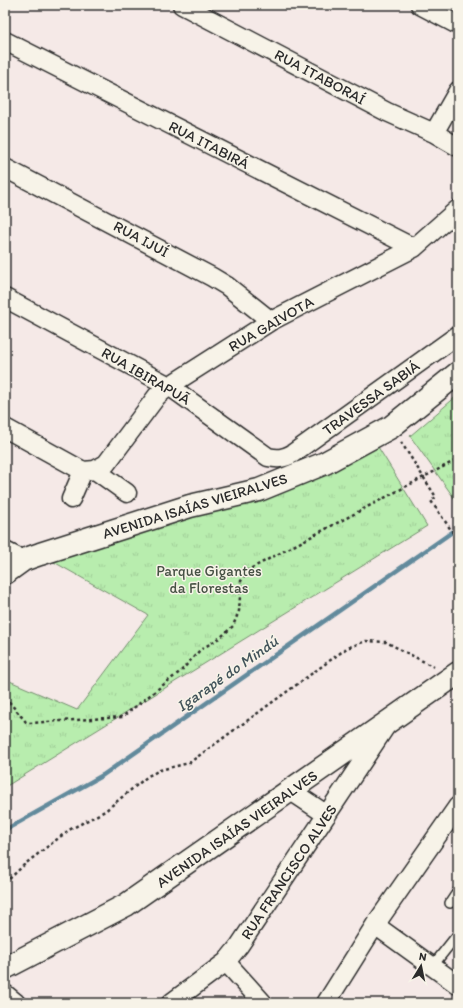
<svg xmlns="http://www.w3.org/2000/svg" width="463" height="1008" font-family="Itim,sans-serif">
<defs>
<pattern id="park-tufts" width="24" height="20" patternUnits="userSpaceOnUse"><rect width="24" height="20" fill="#b8edae"/><path d="M3 7l-1-3M5 7V3M7 7l1-3M15 17l-1-3M17 17v-4M19 17l1-3" fill="none" stroke="#9ecb96"/></pattern>
</defs>
<rect width="100%" height="100%" fill="#f5e9e7"/>
<filter id="ink" filterUnits="userSpaceOnUse"><feTurbulence type="fractalNoise" baseFrequency=".025" numOctaves="2"/><feDisplacementMap in="SourceGraphic" scale="8" xChannelSelector="R" yChannelSelector="G"/><feConvolveMatrix kernelMatrix="1 2 1 2 8 2 1 2 1" color-interpolation-filters="sRGB"/></filter>
<g filter="url(#ink)">
<path fill="url(#park-tufts)" stroke="#728c6c" d="M458,395V501L457,502L410,436Z
M378,447L427,526L5,787V679L77,710L148,615L52,561Z"/>
<g fill="none" stroke-linecap="round" stroke-linejoin="round">
<path stroke="#628a9c" stroke-width="4.5" d="M5,830L103,775L458,528"/>
<g stroke="#2b2b2b" stroke-width="12">
<path id="lane" d="M450,903L458,891
M431,968L458,934"/>
</g>
<g stroke="#2b2b2b" stroke-width="21">
<path id="street" d="M182,5L387,112L434,133L458,147
M420,5L458,25
M5,41L414,248
M434,133L458,91
M5,168L212,277L227,286L271,321
M5,298L169,386L268,457C277,459 283,459 292,454L458,335
M5,428L83,471L95,470L106,464L157,396L169,386L271,321L414,248L458,209
M95,470L127,493
M71,499L83,471
M5,551L23,560
M291,791L327,815
M375,925L458,985
M226,962L263,1003
M5,994L16,1003
M171,1003L226,962L239,946L386,726
M326,1003L375,925L458,806"/>
</g>
<g stroke="#2b2b2b" stroke-width="25">
<path id="secondary" d="M5,573L23,560L40,554L190,506L259,490L325,463L391,427L458,373
M5,968L126,905L458,673"/>
</g>
<path stroke="#2b2b2b" stroke-width="2.5" stroke-dasharray="3 3" stroke-linecap="butt" d="M401,442L436,497L431,501L458,540
M5,697L26,722L30,723L122,717L181,671L200,650L221,637L233,626L239,611L241,581L248,570L458,459
M5,883L25,864L69,830L105,811L148,776L160,770L189,763L347,648L366,641L386,642L434,667"/>
<use href="#lane" stroke="#f7f3e8" stroke-width="9"/>
<use href="#street" stroke="#f7f3e8" stroke-width="18"/>
<use href="#secondary" stroke="#f7f3e8" stroke-width="22"/>
</g>
</g>
<g text-anchor="middle" stroke-width="3" stroke-linejoin="round" paint-order="stroke">
<g font-size="15" fill="#2b2b2b" stroke="#f7f3e8">
<text transform="translate(320 77) rotate(28)" y="5">RUA ITABORAÍ</text>
<text transform="translate(209 145) rotate(27)" y="5">RUA ITABIRÁ</text>
<text transform="translate(141 239) rotate(28)" y="5">RUA IJUÍ</text>
<text transform="translate(271 324) rotate(-30)" y="5">RUA GAIVOTA</text>
<text transform="translate(146 376) rotate(30)" y="5">RUA IBIRAPUÃ</text>
<text transform="translate(371 398) rotate(-36)" y="5">TRAVESSA SABIÁ</text>
<text transform="translate(195 506) rotate(-17)" y="5">AVENIDA ISAÍAS VIEIRALVES</text>
<text transform="translate(237 829) rotate(-35)" y="5">AVENIDA ISAÍAS VIEIRALVES</text>
<text transform="translate(289 872) rotate(-56)" y="5">RUA FRANCISCO ALVES</text>
</g>
<g font-size="15" fill="#475245" stroke="#f7f3e8">
<text x="209" y="576">Parque Gigantes<tspan x="209" dy="17">da Florestas</tspan></text>
</g>
<g font-size="16" font-style="italic" fill="#42535a" stroke="#f7f3e8">
<text transform="translate(227 673) rotate(-35)" y="6">Igarapé do Mindú</text>
</g>
</g>
<rect width="463" height="1008" fill="none" stroke="#f7f3e8" stroke-width="20"/>
<rect x="10" y="10" width="443" height="988" fill="none" stroke="#2b2b2b" stroke-width="1.5" filter="url(#ink)"/>
<g transform="translate(421 966) rotate(10)" stroke="#f7f3e8" stroke-width="3" paint-order="stroke">
<path d="M0-3L7 15L0 10L-7 15Z" fill="#2b2b2b"/>
<text y="-6" font-size="11" font-weight="bold" text-anchor="middle" fill="#2b2b2b">N</text>
</g>
</svg>
